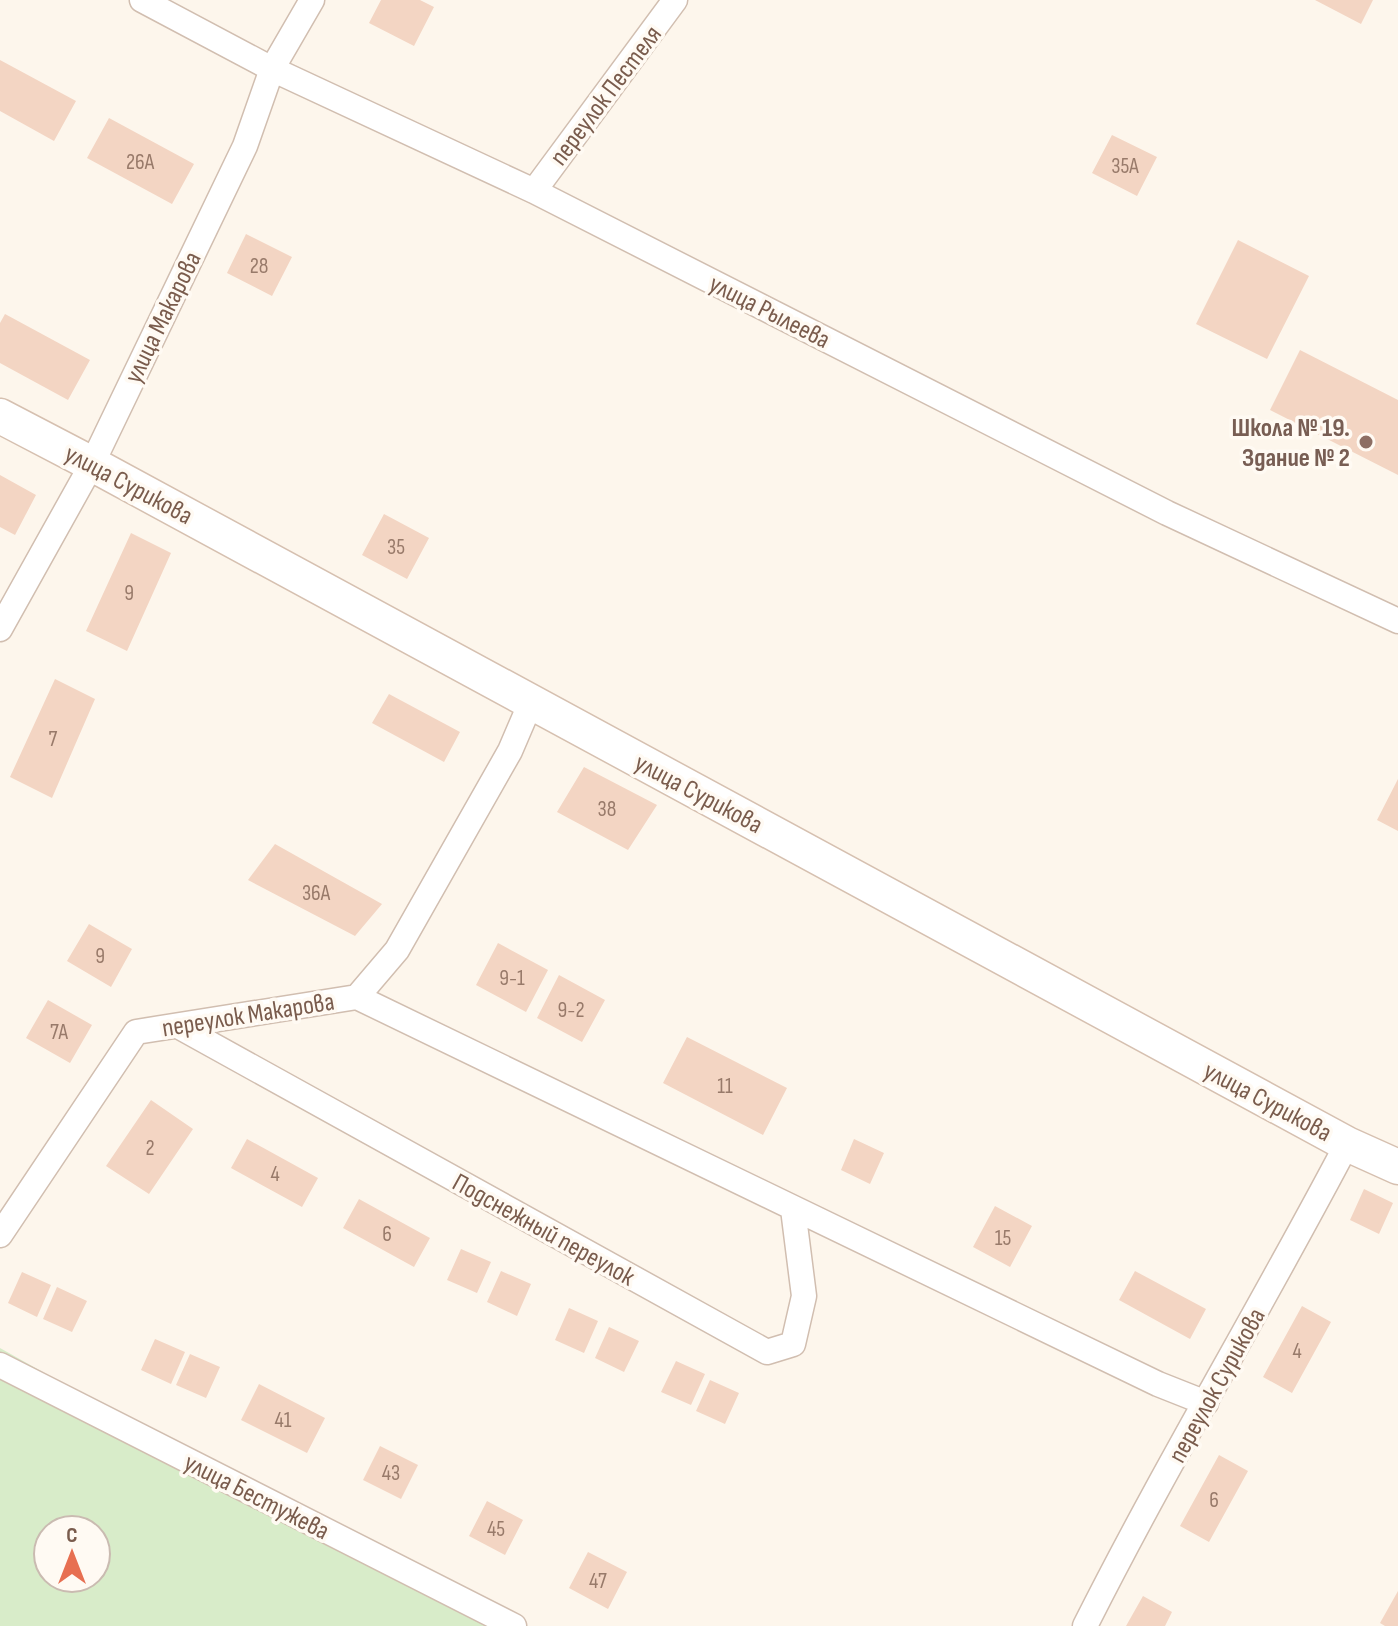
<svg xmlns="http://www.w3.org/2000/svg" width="1398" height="1626" font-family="'Sofia Sans Condensed',sans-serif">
<rect width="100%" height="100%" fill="#fdf6ec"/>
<path fill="#d8ecc9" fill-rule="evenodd" d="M0,1348L494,1626H0ZM48,1530H96V1578H48Z"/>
<path fill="#f3d5c3" d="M381,0H420L434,7L414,46L369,23Z
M1315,0H1373L1361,24Z
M0,60L76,101L54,141L0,111Z
M109,118L194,164L172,204L87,158Z
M1112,135L1157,157L1137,196L1092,173Z
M246,234L292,257L272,296L227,273Z
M1238,240L1309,276L1267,359L1196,324Z
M5,314L90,360L68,400L0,363V323Z
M1300,350L1398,400V475L1270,410Z
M0,475L36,495L15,535L0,527Z
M384,514L429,538L407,579L362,555Z
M131,533L171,553L127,651L86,631Z
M55,679L95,699L52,798L10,777Z
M389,694L460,732L444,762L372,723Z
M584,767L657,805L628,850L557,812Z
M1398,779V831L1377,820Z
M275,844L382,904L355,936L248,880Z
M89,924L132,949L111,987L67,961Z
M498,943L548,970L526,1012L476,985Z
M559,975L605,1000L582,1042L537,1018Z
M48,1000L92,1025L70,1063L26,1038Z
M687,1037L787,1088L763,1135L663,1083Z
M151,1100L193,1129L149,1194L106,1166Z
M247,1139L318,1178L302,1207L231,1168Z
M854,1139L884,1153L870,1184L841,1170Z
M1364,1189L1393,1203L1379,1234L1350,1220Z
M359,1199L430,1238L414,1267L343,1228Z
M995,1206L1032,1226L1010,1267L973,1247Z
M461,1249L491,1262L477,1293L447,1280Z
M501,1271L531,1284L517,1316L487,1302Z
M1135,1271L1206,1309L1190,1339L1119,1300Z
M22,1272L51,1285L37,1317L8,1303Z
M57,1287L87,1301L72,1332L43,1319Z
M1302,1306L1331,1322L1292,1393L1263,1377Z
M569,1308L598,1321L584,1353L555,1340Z
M609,1327L639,1341L624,1372L595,1358Z
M155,1339L185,1352L171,1384L141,1370Z
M190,1354L220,1367L206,1398L176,1385Z
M676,1361L705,1374L691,1405L661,1392Z
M710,1380L739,1393L725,1424L696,1411Z
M259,1384L325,1418L307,1453L241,1420Z
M380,1446L418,1465L401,1499L363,1480Z
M1219,1455L1248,1471L1209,1542L1180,1526Z
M487,1501L523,1520L505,1555L469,1536Z
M588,1552L627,1572L608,1609L569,1588Z
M1398,1591V1626H1385L1380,1623Z
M1143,1596L1172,1612L1165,1626H1126Z"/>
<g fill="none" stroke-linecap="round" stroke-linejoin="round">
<g stroke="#d1beb0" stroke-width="27">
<path id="street" d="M142,0L272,69L534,191L1167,513L1398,621
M534,191L675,0
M0,629L92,464L245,146L272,69L312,0
M357,997L1158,1384L1206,1403
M178,1026L767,1352L793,1344L804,1296L793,1209
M0,1235L136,1032L357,997L397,950L510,751L531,702
M0,1365L514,1626
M1085,1626C1167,1463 1262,1306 1347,1144"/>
</g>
<g stroke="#d6c0b0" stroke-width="37">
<path id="secondary" d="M0,416L92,464L1347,1144L1398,1167"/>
</g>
<use href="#street" stroke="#fff" stroke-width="24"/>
<use href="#secondary" stroke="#fff" stroke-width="34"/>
</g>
<circle fill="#8d6e63" stroke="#fffaf3" stroke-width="3" cx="1366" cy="442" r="8"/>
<g text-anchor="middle" stroke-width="7" stroke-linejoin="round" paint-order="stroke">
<g font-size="22" fill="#987a6a">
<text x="140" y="169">26А</text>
<text x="1125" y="173">35А</text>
<text x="259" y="273">28</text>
<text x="396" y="554">35</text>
<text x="129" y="600">9</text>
<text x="53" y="746">7</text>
<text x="607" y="816">38</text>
<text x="316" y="900">36А</text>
<text x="100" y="963">9</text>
<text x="512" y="985">9-1</text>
<text x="571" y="1017">9-2</text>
<text x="59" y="1039">7А</text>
<text x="725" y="1093">11</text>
<text x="150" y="1155">2</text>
<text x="275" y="1181">4</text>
<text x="387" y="1241">6</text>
<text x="1003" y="1245">15</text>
<text x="1297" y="1358">4</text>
<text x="283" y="1427">41</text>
<text x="391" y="1480">43</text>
<text x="1214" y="1507">6</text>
<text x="496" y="1536">45</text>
<text x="598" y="1588">47</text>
</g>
<g font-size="26" fill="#7a5c4d" stroke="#fffaf3">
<text transform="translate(605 95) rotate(-53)" y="9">переулок Пестеля</text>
<text transform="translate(770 311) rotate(27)" y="9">улица Рылеева</text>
<text transform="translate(162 317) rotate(-64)" y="9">улица Макарова</text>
<text transform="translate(129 484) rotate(28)" y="9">улица Сурикова</text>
<text transform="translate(699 793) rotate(28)" y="9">улица Сурикова</text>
<text transform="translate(248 1014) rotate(-9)" y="9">переулок Макарова</text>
<text transform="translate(1268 1101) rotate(28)" y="9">улица Сурикова</text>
<text transform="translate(544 1229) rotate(29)" y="9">Подснежный переулок</text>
<text transform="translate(1216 1385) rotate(-61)" y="9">переулок Сурикова</text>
<text transform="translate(257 1496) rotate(27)" y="9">улица Бестужева</text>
</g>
<g font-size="26" font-weight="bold" fill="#785e54" stroke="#fffaf3" text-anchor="end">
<text x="1350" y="436">Школа № 19.<tspan x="1350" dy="30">Здание № 2</tspan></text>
</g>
</g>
<g transform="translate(72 1554)"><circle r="38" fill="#fffaf3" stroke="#cabbb1" stroke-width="2"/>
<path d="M0-6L14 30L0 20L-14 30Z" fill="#e76f51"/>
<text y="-12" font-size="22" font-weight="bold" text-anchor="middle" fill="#7a5c4d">С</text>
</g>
</svg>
